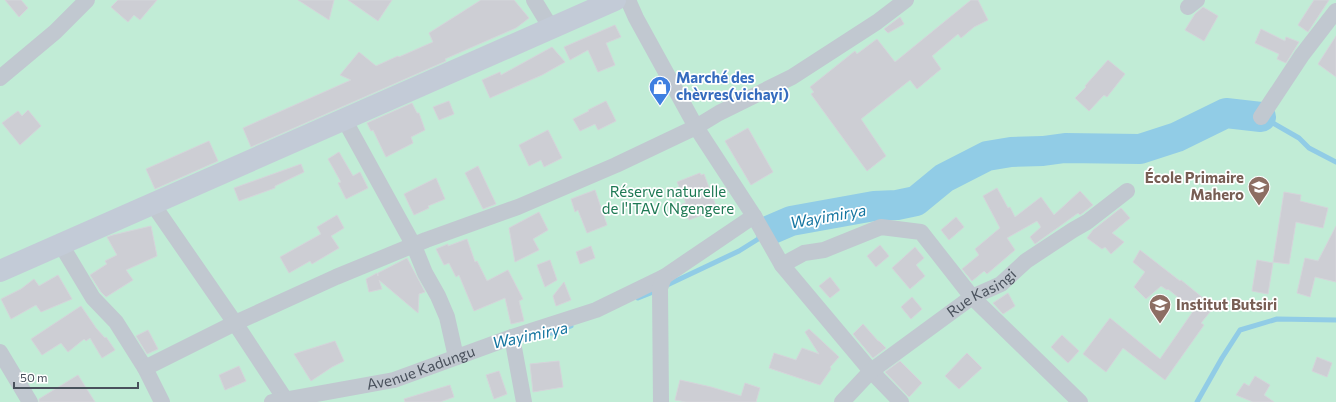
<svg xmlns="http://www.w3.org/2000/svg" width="1336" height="402" font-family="Commissioner,sans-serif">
<rect width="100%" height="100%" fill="#f2f0ef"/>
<path fill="#c1ecd6" d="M0,0H1336V402H0Z"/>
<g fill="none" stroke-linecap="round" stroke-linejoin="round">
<path stroke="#91cce6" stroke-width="5" d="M1264,118L1299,138L1309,148L1336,162
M665,286L739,251L763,236
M638,298L658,290
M543,334L552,333L571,326
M1197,402L1222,358L1240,330L1277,319L1336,320"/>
<path stroke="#91cce6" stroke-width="30" d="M770,230L791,221L874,206L897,205L916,201L944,178L987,156L1011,152L1043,151L1065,148L1140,149L1177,137L1226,113L1261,117"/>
</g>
<path fill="#cdced4" stroke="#d4d5da" d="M5,0H21L28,8L19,17Z
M118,0H157L140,20L134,15L128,22L111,7Z
M298,0H334L329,20Z
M348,0H392L378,21Z
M481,0H514L529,18L516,28L445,59L446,61L251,147L243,128L351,80L340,75L359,52L376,66L398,56L399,57L433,42L429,33Z
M971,0H978L988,20L974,27L961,38L958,34L932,56L941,69L917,89L910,80L861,119L886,156L867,171L811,94L814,92L810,87L855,51L857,54L877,39L895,62Z
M1314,0H1329L1308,32L1298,25Z
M1203,7L1218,16L1204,41L1185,30L1195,14Z
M900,17L904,24L888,33L884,29Z
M615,25L621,37L606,43L615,65L598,72L588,50L570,60L564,47Z
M1261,29L1285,41L1286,37L1299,42L1286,63L1277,59L1279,54L1255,43Z
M1336,36V77L1318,64Z
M552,47L565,62L542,75L490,98L482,80L500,72L501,75Z
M1108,60L1125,74L1107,97L1104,95L1089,111L1075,98L1086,87L1085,86Z
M449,101L454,114L439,120L433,107Z
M606,101L616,121L598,130L595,124L580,131L573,119L589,111L588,110Z
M412,103L417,113H419L425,130L411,137L413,143L386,157L373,130L371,131L367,123Z
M28,110L41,126L20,145L2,123L18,111L22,116Z
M748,128L773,172L751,185L725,141Z
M548,130L562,158L544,167L541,160L529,166L519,145Z
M209,141L218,161L155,189L146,169Z
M339,152L353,176L360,172L368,188L346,199L338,183L341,182L328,159Z
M301,164L304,172L275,186V188L239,201L234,188Z
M478,166L496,204L483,209L465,173Z
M700,173L701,175L704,174L717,209L689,220L682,204L686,203L677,182Z
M436,178L445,199L428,206L429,208L414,215L404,194Z
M997,188L1008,208L1010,207L1015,217L1041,197L1054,215L1080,191L1093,205L1080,215L1078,213L1035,244L1030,237L1041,227L1037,221L1007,238L1015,250L987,274L984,271L972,281L962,269L979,255L975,249L1000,228L983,196Z
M595,190L607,225L587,233L578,210L575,212L571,199Z
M1284,192L1301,195L1300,201L1328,208L1323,228L1296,222L1289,264L1273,262Z
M1121,208L1130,218L1112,233L1124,242L1111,254L1105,247L1102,249L1087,238L1093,230Z
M539,212L548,230L533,239L539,250L515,262L509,228Z
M337,215L344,228L331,236L339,248L312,264L310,261L289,273L280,257L321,234L317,227Z
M956,217L964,227L949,240L941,230Z
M151,226L157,256L126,270L133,280L106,297L101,292L90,275L107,264L105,261L117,255L107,237L113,235Z
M1336,226V282L1315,277L1310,297L1297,293L1305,258L1318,261Z
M467,239L475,262L477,261L487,281L508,270L523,299L519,301L524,321L511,324L505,298L474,311L459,275L456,277L449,263L444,265L436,249L448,244V246Z
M880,245L889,256L876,267L867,256Z
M591,246L595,258L580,264L576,252Z
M915,247L924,258L916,265L925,276L910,289L892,268Z
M1140,250L1180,281L1181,280L1214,307L1201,323L1204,325L1165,380L1123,348L1106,372L1083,354L1110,318L1160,359L1194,310L1168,289L1167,290L1161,286L1146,299L1134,287L1145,272L1133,262Z
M407,258L425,292L419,294L418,313L379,280L382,289L369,292L366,279L377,273L378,276V273Z
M550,260L557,280L545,287L537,265Z
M1257,260L1273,263L1268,294L1252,291Z
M58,275L72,299L41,312L36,305L11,319L1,299L21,289L34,279L39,286Z
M830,277L840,290L830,298L819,286Z
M564,282L571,300L556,306L553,296Z
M1008,293L1015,306L1003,314L993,303Z
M912,297L922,309L911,319L901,307Z
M81,306L96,328L105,338L106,337L115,350L102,358L90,338L86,341L84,339L68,352L61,343L42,355L31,339Z
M863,324L878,341H879L886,348L873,358L853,334Z
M809,329L839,357L830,367L831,369L820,385L769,368L774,353L796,360L802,348L819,354L805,332Z
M148,330L158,349L147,354L136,336Z
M1062,335L1079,351L1068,363L1051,347Z
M335,341L344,361L332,367L311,381L294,354Z
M967,353L982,368L959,389L945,376Z
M1317,357L1332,363L1327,377L1312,371Z
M559,361L563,387L533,392L530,364Z
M900,361L922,383L909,397L885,372Z
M239,366L246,381L225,390L219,375Z
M499,371L507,394L494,399L486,375Z
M78,375L95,402H39V399Z
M1255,376L1270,385L1264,395L1274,402H1253L1236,395L1244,383L1249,386Z
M680,380L711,387L741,396L745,383L760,388L756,402H686L675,400Z
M450,385L454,397L440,402H405L404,399Z"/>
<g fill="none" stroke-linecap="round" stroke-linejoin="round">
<g stroke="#c1c8d0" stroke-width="16">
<path d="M534,0L551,28"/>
<path d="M628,0L636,18L696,127L754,216L782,265L871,371L901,402"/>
<path d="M1188,7L1197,0"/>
<path d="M0,78L55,32L87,0"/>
<path d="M1261,117L1302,55L1336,11"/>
<path d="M344,119L414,246L425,273L438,296L447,317L456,357"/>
<path d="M152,203L235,323L287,402"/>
<path d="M60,243L93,298L116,322L145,368L162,402"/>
<path d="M782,265L804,253L824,250L881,227L921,232L972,297L1080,402"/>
<path d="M512,337L524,402"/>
<path d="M0,352L30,402"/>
<path d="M145,368L235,323L336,277L426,240L518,207L616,165L696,127L719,113L792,77L877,22L906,0"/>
<path id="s1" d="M272,402L394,380L512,337L596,310L664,277L754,216"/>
<path d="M661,402L660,288L664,277"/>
<path id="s2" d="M842,402L871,371L972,297L1001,284L1026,261L1073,230L1087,222L1127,191"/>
</g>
<path stroke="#c3cbd7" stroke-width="22" d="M0,271L615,0"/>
</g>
<defs>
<g id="shop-pin" transform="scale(1.15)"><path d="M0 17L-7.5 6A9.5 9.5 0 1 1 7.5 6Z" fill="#3f7fe0" stroke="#fff"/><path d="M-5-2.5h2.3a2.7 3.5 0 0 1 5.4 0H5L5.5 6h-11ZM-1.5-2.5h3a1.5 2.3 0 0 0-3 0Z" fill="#fff"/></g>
<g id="school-pin" transform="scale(1.15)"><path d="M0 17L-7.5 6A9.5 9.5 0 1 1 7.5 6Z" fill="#8d6e63" stroke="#fff"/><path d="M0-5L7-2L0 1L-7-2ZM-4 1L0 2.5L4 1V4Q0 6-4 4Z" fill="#fff"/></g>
</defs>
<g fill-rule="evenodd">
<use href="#shop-pin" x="660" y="87"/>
<use href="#school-pin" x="1259" y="187"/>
<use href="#school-pin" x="1160" y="305"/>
</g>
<g text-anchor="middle" stroke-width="3.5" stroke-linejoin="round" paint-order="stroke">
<g font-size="15" font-weight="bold" fill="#366cbe" stroke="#fff" text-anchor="start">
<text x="676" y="83">Marché des<tspan x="676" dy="17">chèvres(vichayi)</tspan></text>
</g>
<g font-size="15" font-weight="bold" fill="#785e54" stroke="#fff" text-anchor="end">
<text x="1244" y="183">École Primaire<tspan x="1244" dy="17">Mahero</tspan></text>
<text x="1176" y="310" text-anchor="start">Institut Butsiri</text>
</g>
<g font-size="15" fill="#1e7954" stroke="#fff">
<text x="668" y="197">Réserve naturelle<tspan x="668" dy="17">de l'ITAV (Ngengere</tspan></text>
</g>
<g font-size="15" fill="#49515c" stroke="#fff">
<text dy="5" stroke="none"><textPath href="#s2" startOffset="178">Rue Kasingi</textPath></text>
<text dy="5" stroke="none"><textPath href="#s1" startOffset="153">Avenue Kadungu</textPath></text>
</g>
<g font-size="16" font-style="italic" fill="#1676a1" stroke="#fff">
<text transform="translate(828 216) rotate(-10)" y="6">Wayimirya</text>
<text transform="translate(530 335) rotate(-12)" y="6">Wayimirya</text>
</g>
</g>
<path d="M14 382v6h124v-6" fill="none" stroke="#49515c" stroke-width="2"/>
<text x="20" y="382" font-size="12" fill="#49515c" stroke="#ffffff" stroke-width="3" paint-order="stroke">50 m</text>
</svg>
